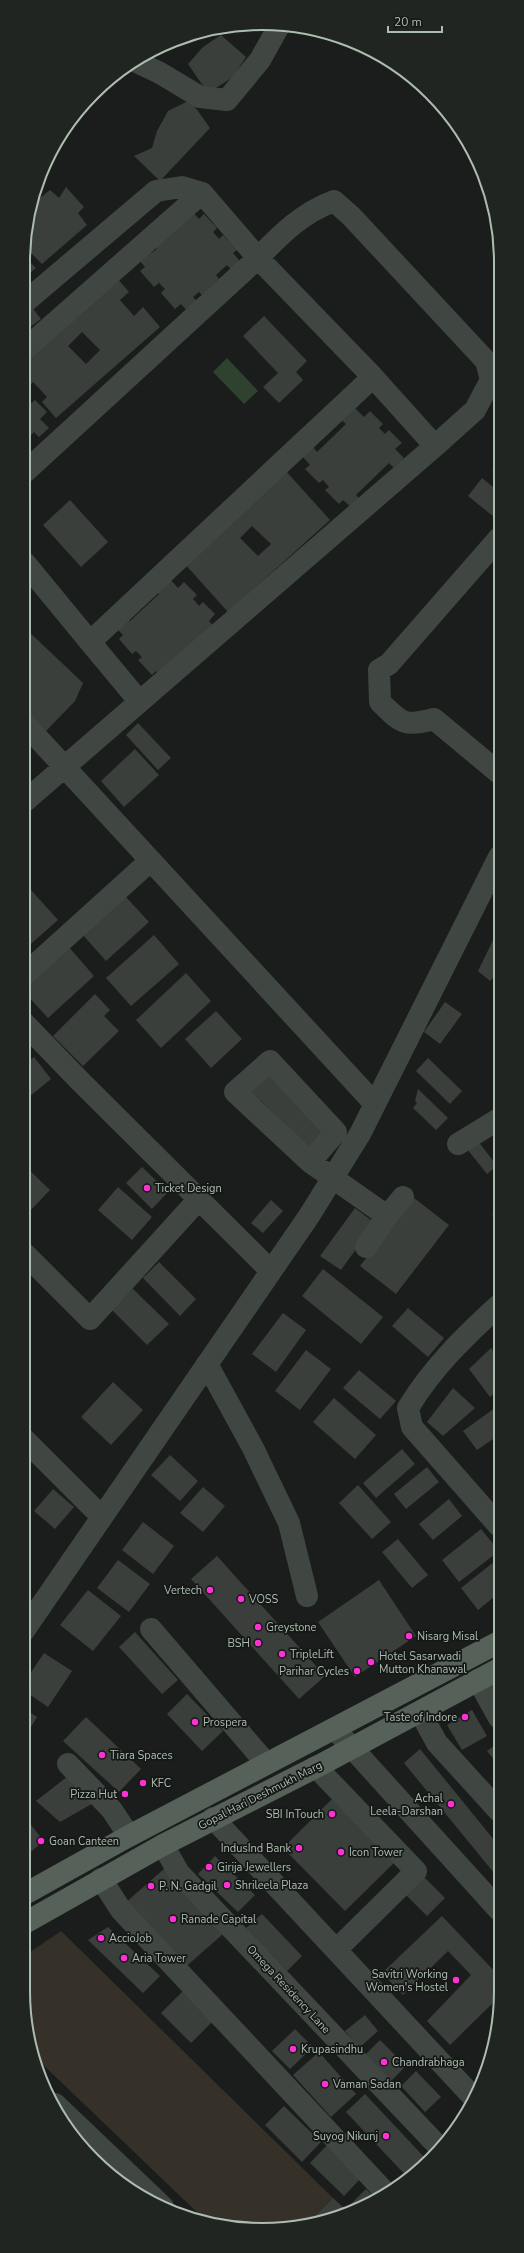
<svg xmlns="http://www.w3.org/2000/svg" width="524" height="2253" font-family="'Nunito Sans',sans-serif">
<rect width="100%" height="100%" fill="#1a1d1b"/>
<path fill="#353129" d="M61,1931L333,2198L308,2223L246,2229L203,2218L36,2058L23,1991V1957Z"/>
<path fill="#2f422f" d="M227,358L258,391L244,404L213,372Z"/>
<path fill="#3a3f3c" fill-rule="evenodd" d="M221,35L246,57L233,77L208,93L188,64L203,47Z
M190,100L210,128L160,181L134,156L152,148L157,131L168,111Z
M66,187L84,207L78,213L87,225L42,264L25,247V231L35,202L50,190L59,198Z
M190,209L199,219L204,214L217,228L213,232L219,239L223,235L237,250L233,253L242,264L233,272L227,265L216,275L219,279L202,295L199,292L193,297L199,303L189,313L181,304L175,309L161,293L165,289L159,283L154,287L140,271L145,267L137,258L147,249L151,253L157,249L153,244L173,225L177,229L184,223Z
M25,257L36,268L25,277Z
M117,278L129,292L120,300L134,316L143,307L160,327L56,418L42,402L47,397L33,382L28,387L25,383V359ZM82,332L100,350L86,364L68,346Z
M31,306L41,319L25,331V311Z
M264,316L307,361L296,372L303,380L279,403L263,387L278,373L243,336Z
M25,398L30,404L35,400L47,412L40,419L49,428L39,437L34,432L25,441Z
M354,407L364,417L370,411L383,424L379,428L385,434L389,430L402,443L395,449L404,458L394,468L389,463L356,495L361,500L352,508L343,500L339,504L325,490L329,487L323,480L319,483L305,469L310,465L303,457L313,447L317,452L346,424L341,420Z
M499,463V478L492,472Z
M285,470L330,520L228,612L183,562ZM252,526L271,544L258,556L240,538Z
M482,478L499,492V511L494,517L468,496Z
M70,500L108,542L81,567L43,525Z
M169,578L178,588L184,582L197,595L193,599L199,606L203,602L215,614L209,621L217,630L165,679L156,671L152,675L138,660L142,657L136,651L132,654L119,639L123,635L116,628L127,618L130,621L159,594L156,591Z
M25,628L83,683L75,701L46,731L25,709Z
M138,723L171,758L158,770L126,735Z
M135,749L159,775L124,807L101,781Z
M31,890L58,920L24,950V896Z
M126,897L149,922L106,961L83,935Z
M496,934L499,937V971L490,981L478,971Z
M154,935L179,964L131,1006L106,978Z
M68,946L94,976L48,1018L24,992V985Z
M186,973L211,1001L161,1048L136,1020Z
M95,994L110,1010L104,1016L119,1031L83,1066L53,1036Z
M445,1002L462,1014L440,1044L424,1032Z
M216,1011L242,1039L211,1068L185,1039Z
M34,1057L51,1079L24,1101V1065Z
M428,1058L462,1091L450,1104L416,1071Z
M266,1066L331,1131L310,1158L301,1141L260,1100L256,1104L242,1090Z
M418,1089L448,1118L436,1130L413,1108L417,1103L415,1101Z
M478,1141L497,1166L487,1174L467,1149Z
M24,1165L50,1190L24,1217Z
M142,1167L168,1192L152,1209L126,1183Z
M118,1187L152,1217L132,1240L98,1210Z
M414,1198L449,1225L396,1294L360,1266Z
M271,1200L283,1211L263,1233L251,1223Z
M355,1208L375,1223L341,1270L320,1256Z
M499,1208V1223L492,1214Z
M159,1262L196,1299L180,1316L143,1278Z
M323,1269L383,1317L361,1344L302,1296Z
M130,1286L169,1324L147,1345L109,1307Z
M408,1308L444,1338L428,1357L392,1326Z
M283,1313L306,1330L276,1372L252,1354Z
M491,1348L499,1359V1389L490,1397L469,1369Z
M306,1350L331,1369L300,1410L275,1391Z
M359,1370L396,1401L380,1419L343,1388Z
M113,1382L143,1410L111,1445L81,1417Z
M453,1388L475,1408L443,1436L427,1422Z
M334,1398L376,1435L355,1459L313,1422Z
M499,1405V1435L477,1450L463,1431Z
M402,1449L415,1464L376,1498L363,1483Z
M170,1455L198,1481L180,1501L151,1475Z
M427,1467L439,1482L406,1509L394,1494Z
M358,1485L391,1522L372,1539L339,1503Z
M203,1487L225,1506L203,1532L180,1513Z
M53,1489L74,1507L55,1529L34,1511Z
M449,1499L462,1516L433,1540L419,1524Z
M143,1522L174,1546L153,1574L122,1550Z
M481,1529L499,1551L459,1582L442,1560Z
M398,1539L428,1575L412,1588L382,1552Z
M217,1556L325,1676L299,1699L191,1579Z
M499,1558V1593L478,1610L461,1588Z
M118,1560L150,1584L129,1612L97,1588Z
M379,1580L416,1636L355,1677L318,1622Z
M88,1590L121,1616L93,1651L60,1625Z
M135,1632L178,1680L162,1694L119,1647Z
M44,1653L72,1671L48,1707L23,1690V1684Z
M187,1694L223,1731L202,1751L167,1714Z
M23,1708L37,1717L28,1732L23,1729Z
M472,1710L487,1736L462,1750L447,1725Z
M86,1717L141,1769L119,1792L63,1741Z
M499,1742V1766L487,1751Z
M420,1749L499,1846V1879L404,1763Z
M72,1773L97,1801L60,1822L36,1801Z
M337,1794L400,1857L345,1911L283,1848Z
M31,1825L44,1841L23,1858V1831Z
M215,1856L255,1895L238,1912L198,1874Z
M165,1868L223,1934L182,1970L124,1904Z
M424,1877L445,1898L427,1916L406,1895Z
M262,1914L302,1956L287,1971L246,1928Z
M442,1916L499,1976V1997L450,2045L427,2021L471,1975L448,1951L403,1995L382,1973Z
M108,1927L160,1976L143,1993L88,1940Z
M184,1990L214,2020L191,2043L161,2013Z
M365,2015L378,2031L359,2048L345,2031Z
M295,2029L313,2047L290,2069L272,2051Z
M380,2040L406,2066L389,2083L363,2057Z
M319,2052L356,2094L331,2117L293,2075Z
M416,2071L441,2097L425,2112L401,2086Z
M365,2094L426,2159L409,2179L346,2112Z
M284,2106L321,2142L302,2162L265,2125Z
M328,2144L362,2177L344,2196L310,2163Z
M366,2189L374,2197L350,2209L348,2207Z
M333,2198L345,2209L324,2222L308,2223Z"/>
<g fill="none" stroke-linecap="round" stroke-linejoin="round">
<path stroke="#404742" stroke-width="22" d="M137,62L160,73L200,97L227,100L260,60L279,26
M25,349L202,193
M25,472L258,258C281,234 302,213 334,201L351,216L486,361L491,380L475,410L435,446
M25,563L90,642L373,377L258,258L202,193L182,187L156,191L25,302
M90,642L139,701
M24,723L374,1103
M499,773L434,719C404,727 401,723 380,702L379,670L389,664L499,538
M24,802L435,446L373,377
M24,975L150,861
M24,1023L80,1081L271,1271
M458,1144L499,1119
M310,1162L336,1132L270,1061L235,1092L310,1162L387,1216L366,1247
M387,1216L403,1197
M24,1253L90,1319L199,1199
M207,1364L253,1448L289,1523L307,1596
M24,1439L102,1517
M499,1526L412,1427L408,1408C432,1368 465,1336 499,1305
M151,1629L266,1763
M23,1632L309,1216L360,1134L499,857
M478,1680L499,1718
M420,1712L437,1743L499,1811
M335,1729L499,1910
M68,1764L112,1810L129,1836
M316,1767L416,1871L336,1950
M213,1818L473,2097
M163,1845L179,1873L438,2146
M101,1879L121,1910L385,2192
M55,2104L163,2207"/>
<path stroke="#56615a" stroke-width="22" d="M23,1895L129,1836L499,1642
M23,1924L163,1845L324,1763L499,1669"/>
</g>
<g fill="#fd31d4" stroke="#151816" stroke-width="1.5">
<circle cx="147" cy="1188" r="4"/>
<circle cx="210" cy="1590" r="4"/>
<circle cx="241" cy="1599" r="4"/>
<circle cx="258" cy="1627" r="4"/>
<circle cx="409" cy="1636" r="4"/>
<circle cx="258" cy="1643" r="4"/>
<circle cx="282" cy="1654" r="4"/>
<circle cx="371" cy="1662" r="4"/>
<circle cx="357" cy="1671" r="4"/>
<circle cx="465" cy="1717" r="4"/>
<circle cx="195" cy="1722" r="4"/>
<circle cx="102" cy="1755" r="4"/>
<circle cx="143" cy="1783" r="4"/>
<circle cx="125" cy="1794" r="4"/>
<circle cx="451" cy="1804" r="4"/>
<circle cx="332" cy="1814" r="4"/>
<circle cx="41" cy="1841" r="4"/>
<circle cx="299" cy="1848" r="4"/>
<circle cx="341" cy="1852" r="4"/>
<circle cx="209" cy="1867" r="4"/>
<circle cx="227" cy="1885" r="4"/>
<circle cx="151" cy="1886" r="4"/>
<circle cx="173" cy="1919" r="4"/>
<circle cx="101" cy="1938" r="4"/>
<circle cx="124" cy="1958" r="4"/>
<circle cx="456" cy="1980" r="4"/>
<circle cx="293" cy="2049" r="4"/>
<circle cx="384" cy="2062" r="4"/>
<circle cx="325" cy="2084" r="4"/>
<circle cx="386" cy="2136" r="4"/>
</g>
<g text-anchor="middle" stroke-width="3.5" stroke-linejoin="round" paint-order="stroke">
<g font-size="11" fill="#acbdb0" stroke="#151816" text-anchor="start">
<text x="155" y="1192">Ticket Design</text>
<text x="202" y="1594" text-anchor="end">Vertech</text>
<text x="249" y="1603">VOSS</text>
<text x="266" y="1631">Greystone</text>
<text x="417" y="1640">Nisarg Misal</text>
<text x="250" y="1647" text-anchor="end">BSH</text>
<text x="290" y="1658">TripleLift</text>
<text x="379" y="1660">Hotel Sasarwadi<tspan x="379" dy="13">Mutton Khanawal</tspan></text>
<text x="349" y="1675" text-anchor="end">Parihar Cycles</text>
<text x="457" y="1721" text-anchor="end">Taste of Indore</text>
<text x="203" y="1726">Prospera</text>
<text x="110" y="1759">Tiara Spaces</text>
<text x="151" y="1787">KFC</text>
<text x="117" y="1798" text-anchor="end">Pizza Hut</text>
<text x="443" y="1802" text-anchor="end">Achal<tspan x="443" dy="13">Leela-Darshan</tspan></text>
<text x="324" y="1818" text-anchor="end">SBI InTouch</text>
<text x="49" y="1845">Goan Canteen</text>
<text x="291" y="1852" text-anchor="end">IndusInd Bank</text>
<text x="349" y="1856">Icon Tower</text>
<text x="217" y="1871">Girija Jewellers</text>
<text x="235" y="1889">Shrileela Plaza</text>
<text x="159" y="1890">P. N. Gadgil</text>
<text x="181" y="1923">Ranade Capital</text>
<text x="109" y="1942">AccioJob</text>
<text x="132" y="1962">Aria Tower</text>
<text x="448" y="1978" text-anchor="end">Savitri Working<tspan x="448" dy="13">Women's Hostel</tspan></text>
<text x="301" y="2053">Krupasindhu</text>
<text x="392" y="2066">Chandrabhaga</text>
<text x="333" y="2088">Vaman Sadan</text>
<text x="378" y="2140" text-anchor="end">Suyog Nikunj</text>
</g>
<g font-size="11" fill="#acbdb0" stroke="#151816">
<text transform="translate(260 1795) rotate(-27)" y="4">Gopal Hari Deshmukh Marg</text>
<text transform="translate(289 1989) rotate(47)" y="4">Omega Residency Lane</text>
</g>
</g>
<path d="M0 0H524V2253H0ZM262 30H262A232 232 0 0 1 494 262V1991A232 232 0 0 1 262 2223H262A232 232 0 0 1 30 1991V262A232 232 0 0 1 262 30Z" fill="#212522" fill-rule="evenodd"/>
<path fill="none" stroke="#acbdb0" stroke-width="2" d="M262 30H262A232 232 0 0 1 494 262V1991A232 232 0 0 1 262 2223H262A232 232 0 0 1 30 1991V262A232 232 0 0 1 262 30Z"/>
<path d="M388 26v6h54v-6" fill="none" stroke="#acbdb0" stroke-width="2"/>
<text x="394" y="26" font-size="12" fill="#acbdb0" stroke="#151816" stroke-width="3" paint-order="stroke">20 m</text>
</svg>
